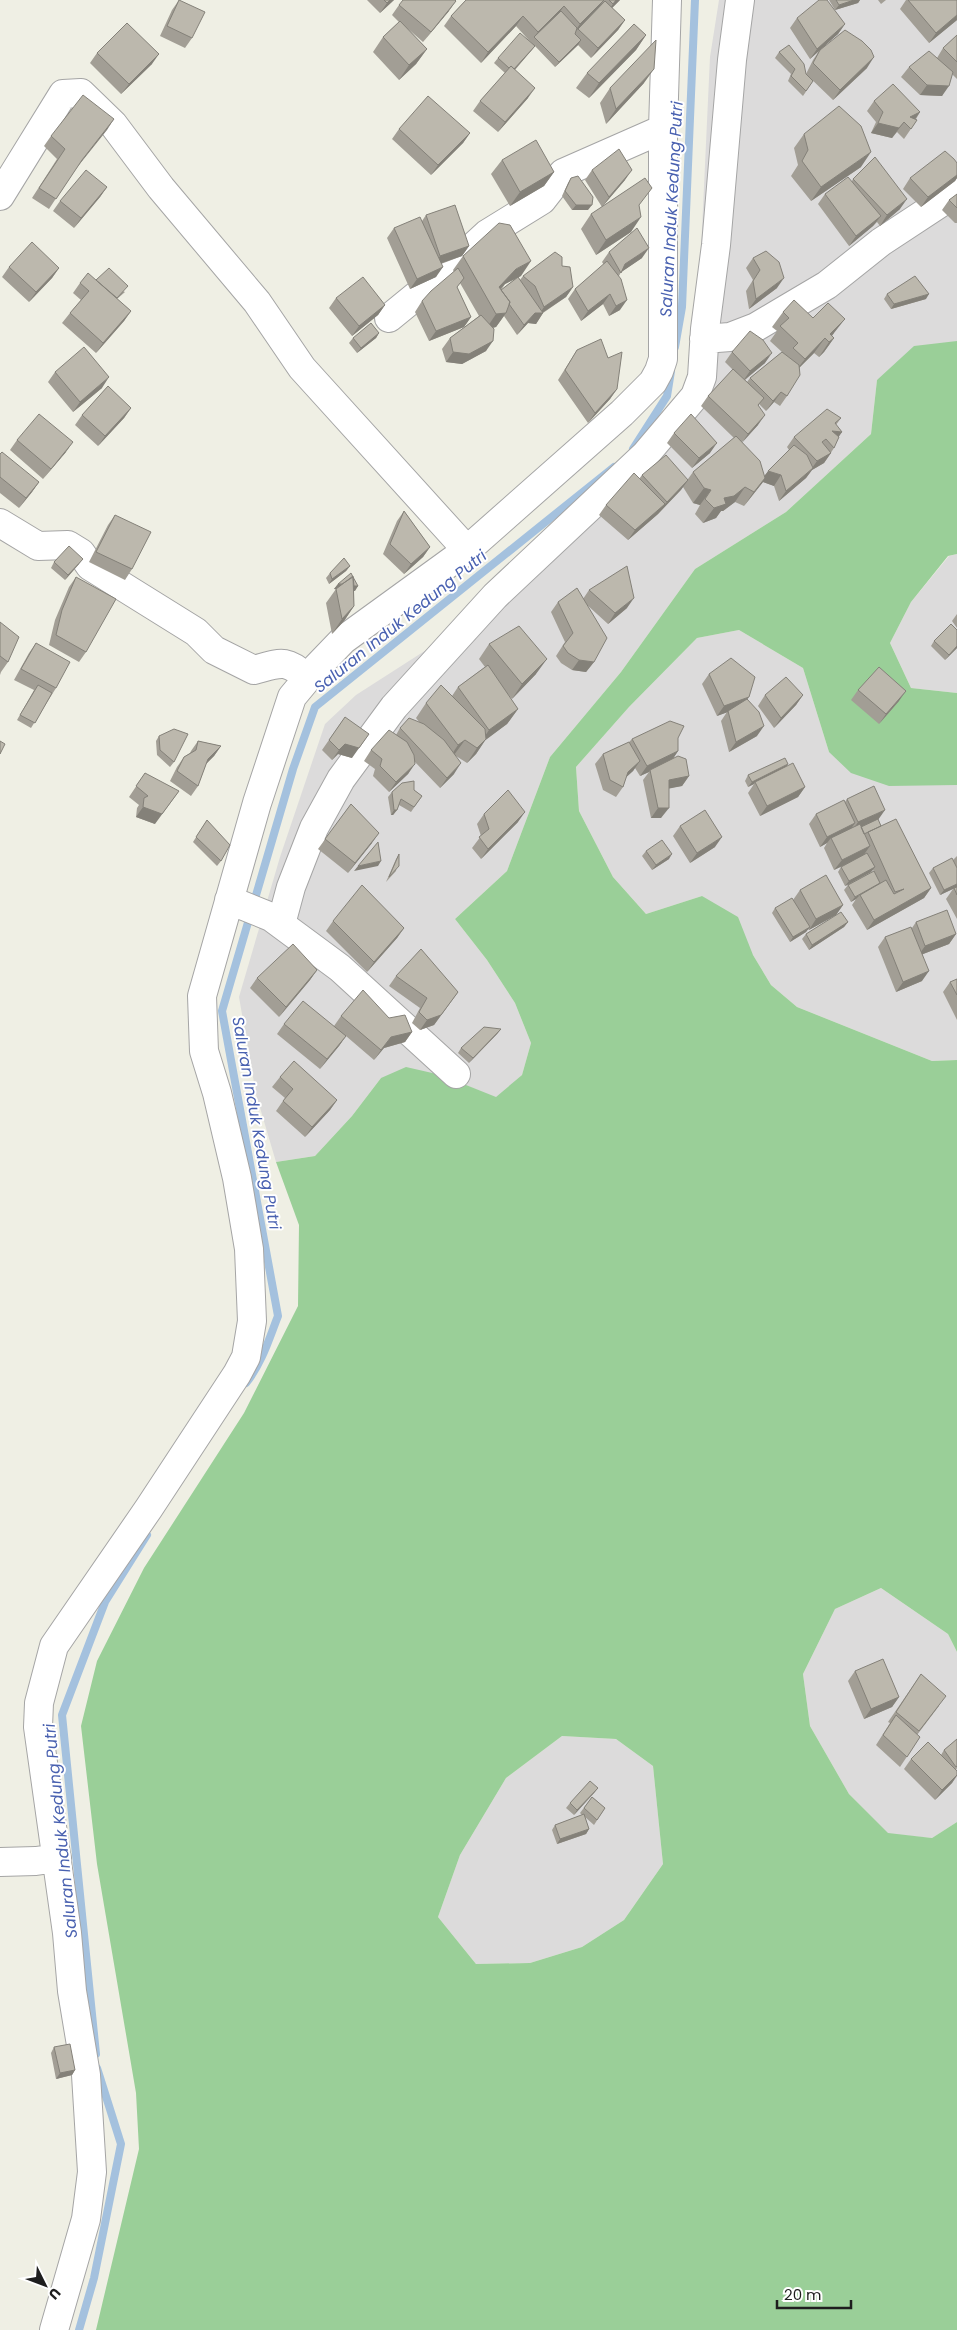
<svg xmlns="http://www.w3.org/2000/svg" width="957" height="2330" font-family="Poppins,sans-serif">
<rect width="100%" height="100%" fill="#efefe4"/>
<path fill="#dcdbdb" d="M719,0H957V341L877,380L871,434L786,512L695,569L621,672L550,757L507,871L455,919L487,960L515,1003L531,1043L522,1075L496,1098L441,1075L381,1078L352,1116L315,1156L276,1162L256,1094L239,997L280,857L325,724L356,695L476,618L657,441L705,357L701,251L710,57Z
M957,554V693L911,688L890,643L911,602L949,556Z
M739,630L803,668L829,752L957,785V1060L932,1061L797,1007L771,985L753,955L702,896L646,914L613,877L579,811L576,767L629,707L697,638Z
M881,1588L948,1634L957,1652V1822L932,1838L888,1834L849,1794L810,1726L803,1674L835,1609Z
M562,1736L616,1739L653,1766L663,1864L624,1920L582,1947L530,1963L476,1964L438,1917L460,1855L506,1778Z"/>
<path fill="#9acf98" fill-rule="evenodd" d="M957,341V554L948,556L911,602L890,643L911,688L957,693V785L889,786L851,773L829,752L803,668L739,630L697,638L629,707L576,767L579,811L613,877L646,914L702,896L738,917L753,955L771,985L797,1007L932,1061L957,1060V1652L948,1634L881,1588L835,1609L803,1674L810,1726L849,1794L888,1833L932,1838L957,1822V2330H96L139,2149L136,2093L97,1864L81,1726L97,1661L144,1568L244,1413L298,1306L299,1225L276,1162L315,1156L352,1116L381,1078L406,1067L441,1075L496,1097L522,1075L531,1043L515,1003L487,960L455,919L507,871L550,757L621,672L695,569L786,512L871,434L877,380L914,346ZM562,1736L616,1739L653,1766L663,1864L624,1920L582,1947L530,1963L476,1964L438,1917L460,1855L506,1778Z"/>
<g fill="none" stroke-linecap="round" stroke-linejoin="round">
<path stroke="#a4c1de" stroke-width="8" d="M675,347L682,307L695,0
M633,449L667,396L671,371
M246,1383C262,1363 269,1339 278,1316L222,1011L293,769L315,707L614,467
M96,2054L62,1715L105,1602L147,1535
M79,2330L94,2278L121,2144L97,2068"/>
<g stroke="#a5a5a5" stroke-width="30">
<path id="street" d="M0,196L63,94L81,93L113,124L161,188L257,302L302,368L467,550
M389,318L449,269L487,234L542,200L563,173L663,129
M704,339L730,337L756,327L783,311L827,285L881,242L957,192
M0,523L38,546L68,545L81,553L90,566L196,632L214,650L254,670C280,663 286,658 307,678
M229,900L271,917L340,968L456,1074
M281,924L291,887L314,828L341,779L394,707L495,596L645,455L695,396L702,377L705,329L716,245L732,60L740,0
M0,1862L36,1861L57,1858
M54,2330L86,2219L92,2172L86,2075L72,1991L67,1933L38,1727L39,1703L54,1646L149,1508L237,1374L246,1357L252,1321L249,1249L237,1178L217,1093L204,1051L202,996L257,803L292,697L317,667L343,640L467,550L622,413L653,382L659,371L663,359V129L667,0"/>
</g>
<use href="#street" stroke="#fff" stroke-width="28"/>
</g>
<path fill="#a29e95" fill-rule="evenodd" d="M179,0L192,38L185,48L160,36L172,10Z
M367,0H394L380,13Z
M466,0H620L612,8L625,20L618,30L591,58L578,45L555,67L535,46L515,70L528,98L498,132L473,111L480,101L505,73L494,63L498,58L534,46L516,26L481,63L444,26L451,16Z
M829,0H860L858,3L835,10Z
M878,0H886L881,4Z
M906,0H957V20L929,43L900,9Z
M399,5L449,11L423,42L407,28L427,49L416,64L399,80L373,52L383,37L399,22L392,15Z
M797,18L845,24L838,34L825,45L867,68L833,100L806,74L813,81L803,96L788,81L791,74L775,58L779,52L806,74L813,60L819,51L810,59L790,28Z
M646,35L636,50L589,98L576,88L587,73Z
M957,35V79L952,74L942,96L920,95L901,77L909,67L937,58L943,48Z
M97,53L152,64L121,94L90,63Z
M644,83L606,124L600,103L610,88Z
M874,101L920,112L916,119L917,120L904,139L897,132L892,138L871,133L876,122L867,111Z
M114,119L76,168L49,209L32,198L57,159L44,146L51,136Z
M399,129L470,133L463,143L431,175L392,139Z
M804,134L861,167L811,201L791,176L798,165L794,148Z
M502,160L554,172L544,186L510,206L491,174Z
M957,163V178L955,181L921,207L903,189L910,178Z
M592,170L625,180L602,207L585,180Z
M571,178L588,210H572L562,196L568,183Z
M853,179L900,209L880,226L877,222L873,226L849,246L818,204L825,194L852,181Z
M107,187L100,197L74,228L53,211L60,201Z
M957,194V223H955L942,210L949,200Z
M639,205L631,232L596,255L581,229L591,214Z
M426,215L469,246L462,256L441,264L436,277L410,289L387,238L394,228L422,221Z
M609,252L642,258L621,272L619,276L620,310L609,316L603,304L581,321L568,299L575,289L604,265L602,262Z
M463,256L521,276L518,277L520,280L523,276L562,266L573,287L566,297L543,313L536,324L528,323L517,335L504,316L496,327L493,328L486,351L462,364L446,362L442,349L450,338L479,316L460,283L457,287L471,317L464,327L429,341L415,312L422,301L454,272L453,270ZM515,279L501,290L505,284Z
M753,258L777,288L749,309L746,291L753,280L746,268Z
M9,267L59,268L52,278L29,302L2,277Z
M96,280L125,292L117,299L131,311L124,321L96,353L62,323L70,313L81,300L73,293L80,283Z
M887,294L926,299L891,309L884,299Z
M336,298L385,305L378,315L352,336L329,308Z
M783,312L813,318L834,333L832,336L834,338L824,352L819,357L814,353L799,368L787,396L780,406L774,402L766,411L759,404L758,425L742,442L764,476L789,450L787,447L794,437L841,418L836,425L842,432L839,436L834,448L824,463L812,470L806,478L779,501L774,486L763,482L744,506L735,502L723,511H721L716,518L703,523L695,514L700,505L693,503L683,487L658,514L628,540L599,515L606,505L639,479L642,475L688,479L693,472L734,438L701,406L708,396L733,370L725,362L732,352L765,363L745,380L747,382L750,378L782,352L770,341L777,331L772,327Z
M379,333L376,338L357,353L349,343L353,338Z
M577,350L617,389L610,399L588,423L558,380Z
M55,372L102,388L73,412L48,382Z
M131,408L124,418L98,446L75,425L82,415Z
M674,433L710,453L692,468L667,443Z
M17,440L66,452L43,479L10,450Z
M0,454L39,482L32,492L19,508L0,493Z
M404,511L430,547L423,557L404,574L383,554L397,521Z
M115,515L132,569L125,580L89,562L108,525Z
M54,562L79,564L65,580L51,568Z
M350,566L346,571L329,584L326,578L330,573Z
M76,577L86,652L79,662L49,645L55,620L69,587Z
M338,584L358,586L354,591V606L344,621L332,634L326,603L336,589H334Z
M589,590L627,608L608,624L586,604L594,662L586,672L572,670L561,663L556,656L565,642L551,612L558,602L583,599Z
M957,614V628L952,621Z
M0,622L8,662L1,672L0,675Z
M957,630V648L945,660L931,646L934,641Z
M36,643L56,688L31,728L17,720L34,690L14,680L29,653Z
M489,644L536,674L512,699L507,693L518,709L507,724L486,739L476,754L467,763L456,756L454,774L440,788L415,762L408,774L389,792L373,776L375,769L364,761L371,750L396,735L400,728L420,723L416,718L426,703L452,696L458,687L485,667L479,659Z
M709,674L748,700L757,736L729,752L721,721L727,712L717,716L702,684Z
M858,690L899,701L879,724L851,700Z
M765,695H803L796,705L774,728L758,706Z
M345,717L352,758L338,754L332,760L322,750Z
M159,736L174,762L170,767L157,755L156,741Z
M678,738V751L673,758L689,776L682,786L669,788L661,818H651L643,780L649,772L640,776L635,768L633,771L626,777L623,787L616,797L603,790L595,764L603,754L629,742L632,739Z
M198,741L221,746L214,756L206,764L198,786L191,796L170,781L177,767L184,757L190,753L191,751Z
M786,767L805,787L798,797L760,816L748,793L754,784L748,787L745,781L748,775Z
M145,773L155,824L136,817L137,808L139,805L129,797Z
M414,790L422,796L411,812L399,805L397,810L393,815H391L388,797L392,792Z
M847,799L878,820L881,826L931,888L924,898L867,930L852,905L856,899L851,902L844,890L848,885L845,886L838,872L841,867L851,862L834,870L824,848L827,843L820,847L809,824L816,814L845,802ZM873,870L874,871L852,883L871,872Z
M351,804L372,843L348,873L318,849Z
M484,814L518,822L481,859L472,848L481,836L477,824Z
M207,820L221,861L217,866L193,842Z
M680,826L715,847L690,863L673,836Z
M646,851L669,859L652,870L642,856Z
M399,854L396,871L386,882L396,859Z
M957,856V919L946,899L953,889L940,895L929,873L933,868L953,860Z
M800,890L843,905L836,915L809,930L808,929L806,932L790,942L772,913L775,908L793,900Z
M333,921L404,928L397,938L367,972L326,931Z
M848,922L844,927L809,950L802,939L806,934Z
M916,922L956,934L949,944L923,954L922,981L896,992L878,947L885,937L912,928Z
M317,970L310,980L279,1017L250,988L257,978Z
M396,976L458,992L434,1025L420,1030L412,1023L420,1008L389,986Z
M957,979V1020L943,992L950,982Z
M341,1016L389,1018L412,1032L405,1042L384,1048L374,1060L346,1036L339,1046L320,1069L277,1034L284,1024L334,1026Z
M501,1029L497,1034L469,1063L458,1053L461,1048Z
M280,1077L337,1100L330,1110L305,1137L276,1111L285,1098L272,1087Z
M855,1671L899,1697L892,1707L864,1719L848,1681Z
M921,1674L939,1706L917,1735L920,1737L900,1767L876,1745L890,1723L888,1722Z
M957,1739V1768L956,1770L957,1771V1776L952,1783L935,1800L904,1769L911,1759L941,1755L944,1750Z
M598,1788L594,1793L574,1815L566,1808L570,1803Z
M592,1797L605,1808L594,1825L585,1817L589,1829L586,1834L557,1844L552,1830L555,1825L582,1815L580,1813Z
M54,2047L75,2070L72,2075L56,2079L51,2053Z"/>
<path fill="#848179" d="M390,0H394L380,13L387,3Z
M604,0L597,10L573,34L580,24Z
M616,0H620L606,14L613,4Z
M854,0H860L858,3L835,10L839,5Z
M456,1L449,11L423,42L431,32Z
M564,6L557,16L534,37L538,32Z
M957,15V20L929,43L936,33Z
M523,16L516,26L481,63L488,52Z
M625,20L618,30L591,58L598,48Z
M845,24L838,34L810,59L817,49Z
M646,35L636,50L589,98L599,83Z
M581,40L578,45L555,67L559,62Z
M535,46L531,51L509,76L512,71Z
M427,49L416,64L399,80L409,65Z
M159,54L152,64L121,94L129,84Z
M874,57L867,68L833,100L840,90Z
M654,69L644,83L606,124L616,109Z
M927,85L949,86L942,96L920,95Z
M535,88L528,98L498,132L505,122Z
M920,112L913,122L910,117Z
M114,119L107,130L75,170L82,160Z
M904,122L892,138L871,133L878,123Z
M470,133L463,143L431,175L438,165Z
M871,152L861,167L811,201L821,187Z
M632,170L625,180L602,207L609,197Z
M554,172L544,186L510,206L520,192Z
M957,175V178L955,181L921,207L928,197Z
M107,187L100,197L74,228L81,218Z
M907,199L900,209L880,226L887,215Z
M576,205H592L588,210H572Z
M881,216L873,226L849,246L856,236Z
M641,217L631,232L596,255L606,240Z
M469,246L462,256L433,266L440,256Z
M649,248L642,258L620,273L625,264Z
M531,261L521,276L505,284L488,302L499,287L516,269Z
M443,267L436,277L410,289L417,279Z
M59,268L52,278L29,302L36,292Z
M784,278L777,288L749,309L756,299Z
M573,287L566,297L542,313H543L536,324L528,323L517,335L524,325L535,313H540L544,307Z
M610,294L603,304L581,321L588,311Z
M929,294L926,299L891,309L894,304Z
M627,300L620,310L609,316L616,306Z
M385,305L378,315L352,336L359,326Z
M131,311L124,321L96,353L103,343Z
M506,313L496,327L486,329L496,314Z
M471,317L464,327L429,341L436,331Z
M845,319L834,333L827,341L830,334Z
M379,333L376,338L357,353L361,348Z
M825,338L814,353L794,373L805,359Z
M834,338L824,352L819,357L829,342Z
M493,341L486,351L462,364L446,362L453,352Z
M772,353L765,363L743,381L750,371Z
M109,377L102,388L73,412L80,402Z
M617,389L610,399L588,423L595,413Z
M781,392L774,402L766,411L773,401Z
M131,408L124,418L98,446L105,436Z
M765,415L758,425L741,444L748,434Z
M832,431L842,432L835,442Z
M73,442L66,452L43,479L51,469Z
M717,443L710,453L692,468L699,458Z
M831,453L824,463L812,470L806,478L779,501L786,491L810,471L817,461Z
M768,471L781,475L774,486L763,482L744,506Z
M688,480L681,490L658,514L628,540L635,530L665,504Z
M39,482L32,492L19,508L26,498Z
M745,487L735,502L723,511H721L716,518L703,523L714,508L724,498Z
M704,488L711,490L700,505L693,503Z
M430,547L423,557L404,574L411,564Z
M83,559L79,564L65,580L68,575Z
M350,566L346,571L329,584L332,579Z
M338,584L358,586L355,591L334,589Z
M634,598L627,608L608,624L615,613Z
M354,606L344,621L332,634L342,619Z
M957,646V648L945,660L949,655Z
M547,659L536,674L512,699L522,684Z
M579,660L594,662L586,672L572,670Z
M906,691L899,701L879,724L886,714Z
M803,695L796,705L774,728L781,718Z
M749,697L742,707L717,716L724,706Z
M518,709L507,724L479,745L489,730Z
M764,726L757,736L729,752L736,742Z
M369,734L352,758L338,754L332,760L339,750L345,744Z
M486,739L476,754L467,763L477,748Z
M465,740L454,755L448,760L458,745Z
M221,746L214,756L201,769L208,759Z
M678,751L671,762L650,770L649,772L640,776L647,766Z
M640,761L633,771L621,782L628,772Z
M461,763L454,774L440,788L447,778Z
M415,764L408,774L389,792L396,782Z
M788,764L784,770L755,782L754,784L748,787L752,782Z
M689,776L682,786L662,790L669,780Z
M805,787L798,797L760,816L767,806Z
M179,791L155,824L136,817L143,807Z
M658,808H669L661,818H651Z
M394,810H397L393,815H391Z
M885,810L878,820L851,833L858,822Z
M525,812L518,822L481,859L488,849Z
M855,823L848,833L831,838L827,843L820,847L827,837Z
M379,833L372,843L348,873L355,863Z
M722,837L715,847L690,863L697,853Z
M870,846L863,856L834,870L842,860Z
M672,854L669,859L652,870L656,865Z
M381,861L378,866L354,871L358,866Z
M875,867L871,872L845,886L849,881Z
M957,884V887L940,895L944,890Z
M931,888L924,898L867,930L874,920Z
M860,895L856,899L851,902L855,897Z
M843,905L836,915L809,930L816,919Z
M848,922L844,927L809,950L812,945Z
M810,927L806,932L790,942L793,937Z
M404,928L397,938L367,972L374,962Z
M956,934L949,944L918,956L925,946Z
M317,970L310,980L279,1017L286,1007Z
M929,971L922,981L896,992L903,982Z
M458,992L434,1025L420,1030L427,1020Z
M501,1029L497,1034L469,1063L473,1058Z
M412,1032L405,1042L384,1048L374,1060L381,1050L391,1037Z
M346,1036L339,1046L320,1069L327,1059Z
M337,1100L330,1110L305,1137L312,1127Z
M899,1697L892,1707L864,1719L871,1709Z
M957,1775L952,1783L935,1800L942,1790Z
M598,1788L594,1793L574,1815L577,1810Z
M589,1829L586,1834L557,1844L560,1839Z
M75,2070L72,2075L56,2079L60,2073Z"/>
<path fill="#bcb8ad" stroke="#848179" d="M179,0L205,12L192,38L167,26Z
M384,0H390L387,3Z
M403,0H455L456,1L431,32L399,5Z
M466,0H604L580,24L564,6L538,32L523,16L488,52L451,16Z
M609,0H616L613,4Z
M819,0H827L845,24L817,49L797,18Z
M836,0H854L839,5Z
M908,0H957V15L936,33Z
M605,1L625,20L598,48L578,29Z
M561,11L577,28L575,34L581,40L559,62L534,37Z
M400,21L427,49L409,65L383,37Z
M127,23L159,54L129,84L97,53Z
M634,24L646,35L599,83L587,73Z
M845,30L862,41L871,50L874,57L840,90L813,63L820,50Z
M520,33L535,46L514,69L511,66L509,68L498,58Z
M957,35V62L943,48Z
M656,40L654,69L616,109L610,88Z
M789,45L804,64L806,74L813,81L806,91L791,76L795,69L779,52Z
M929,51L953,72L949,86L927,85L909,67Z
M511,66L535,88L505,122L480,101Z
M893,84L920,112L910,117L917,120L911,129L904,122L899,128L878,123L883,112L874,101Z
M83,95L114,119L82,160L56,199L39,188L65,149L51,136Z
M428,96L470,133L438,165L399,129Z
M839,106L861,126L871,152L821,187L802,161L808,150L804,134Z
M536,140L554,172L520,192L502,160Z
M619,149L632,170L609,197L592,170Z
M945,151L954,159L957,163V175L928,197L910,178Z
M875,157L907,199L887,215L853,179Z
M86,170L107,187L81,218L60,201Z
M578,176L593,197L592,205H576L565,191L571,178Z
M848,177L881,216L856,236L825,194Z
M645,178L652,188L639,205L641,217L606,240L591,214Z
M957,194V208L949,200Z
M455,205L469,246L440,256L426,215Z
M420,217L443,267L417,279L394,228Z
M499,223L510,225L531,261L516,269L499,287L510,302L506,313L496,314L463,256Z
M637,228L649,248L625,264L621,273L609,252Z
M32,242L59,268L36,292L9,267Z
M766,251L779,262L784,278L756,299L753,281L760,270L753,258Z
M555,252L562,257V266L570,267L573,287L544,307L535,286L523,276Z
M607,261L621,279L627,300L616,306L610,294L588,311L575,289Z
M109,268L128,286L117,298L96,280Z
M458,268L464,278L457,287L471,317L436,331L422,301L431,291Z
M88,273L131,311L103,343L70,313L89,291L80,283Z
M915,276L929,294L894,304L887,294Z
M363,277L385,305L359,326L336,298Z
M518,277L543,313H535L524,325L509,304L510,302L501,290Z
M794,300L813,318L828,303L845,319L830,334L834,338L829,342L825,338L805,359L793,348L798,343L780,326L789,318L783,312Z
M481,315L494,329L493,341L469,354L453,352L450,338Z
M371,323L379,333L361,348L353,338Z
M750,331L763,340L772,353L750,371L732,352Z
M601,339L608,358L622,352L617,389L595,413L565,370L577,350Z
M84,347L109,377L80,402L55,372Z
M782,352L799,365L800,375L787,396L781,392L773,401L750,378Z
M733,369L764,398L758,405L765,415L748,434L708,396Z
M108,386L131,408L105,436L82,415Z
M827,409L841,418L835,423L842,432L832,431L839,437L834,448L826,439L822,442L831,453L817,461L794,437Z
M39,414L73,442L51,469L17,440Z
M691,414L717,443L699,458L674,433Z
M736,436L760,461L765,478L754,492L745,487L734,496L724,498L726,504L714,508L705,499L711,490L704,488L693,472Z
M794,445L807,455L813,468L786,491L781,475L768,471Z
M2,452L39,482L26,498L0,477V454Z
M666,455L688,480L667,502L642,475Z
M634,473L665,504L635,530L606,505Z
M404,511L430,547L411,564L390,544Z
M115,515L151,532L132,569L96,552Z
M69,546L83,559L68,575L54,562Z
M344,558L350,566L332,579L330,573Z
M627,566L634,598L615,613L589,590Z
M351,573L353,577L342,584H338Z
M353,576L354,606L342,619L336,589Z
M76,577L116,599L86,652L56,635L62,610Z
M353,577L358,586H354Z
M577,588L607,638L594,662L579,660L568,653L563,646L573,633L558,602Z
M0,622L19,637L8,662L0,656Z
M951,624L957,630V646L949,655L934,641Z
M519,626L547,659L522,684L489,644Z
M36,643L70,662L56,688L21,669Z
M731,658L755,677L749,697L724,706L709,674Z
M488,665L518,709L489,730L458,687Z
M879,667L906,691L886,714L858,690Z
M786,677L803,695L781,718L765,695Z
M38,685L52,693L35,723L20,715Z
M441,685L485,729L486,739L477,748L465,740L458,745L426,703Z
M747,699L759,712L764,726L736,742L728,711Z
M345,717L369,734L359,748L345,744L339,750L329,740Z
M409,718L424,724L444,740L461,763L447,778L400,728Z
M670,721L684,726L678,738V751L647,766L632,739Z
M174,729L188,734L174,762L160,750L159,736Z
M389,730L407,742L414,755L415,764L396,782L380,766L382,759L371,750Z
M0,741L5,744L0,754Z
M198,741L221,746L208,759L198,786L177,771L184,757L196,750Z
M629,742L640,761L628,772L623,787L610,780L603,754Z
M678,756L686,759L689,776L669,780V808H658L650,770Z
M785,758L788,764L752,782L748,775Z
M793,763L805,787L767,806L755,782Z
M145,773L179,791L162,814L143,807L144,798L148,796L136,786Z
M414,781V790L422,796L414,807L401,799L397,810H394L392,792L402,783Z
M874,786L885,810L858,822L847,799Z
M508,790L525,812L488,849L479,837L489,829L484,814Z
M844,800L855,823L827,837L816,814Z
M351,804L379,833L355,863L325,839Z
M705,810L722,837L697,853L680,826Z
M878,819L881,826L864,834L861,827Z
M896,819L931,888L874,920L860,895L886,880L894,894L904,889L895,892L868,832Z
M207,820L230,845L221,861L196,837Z
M860,824L870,846L842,860L831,838Z
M662,840L672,854L656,865L646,851Z
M378,842L381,861L358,866Z
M867,853L875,867L849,881L841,867Z
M399,854V866L389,877Z
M952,858L957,868V884L944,890L933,868Z
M874,871L880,883L855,897L848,885Z
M826,875L843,905L816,919L800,890Z
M362,885L404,928L374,962L333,921Z
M957,887V895L954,888Z
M792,898L810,927L793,937L775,908Z
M947,910L956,934L925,946L916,922Z
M841,912L848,922L812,945L806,934Z
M911,927L929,971L903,982L885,937Z
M293,944L317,970L286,1007L257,978Z
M421,949L458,992L441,1015L427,1020L419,1012L427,998L396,976Z
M957,979V995L950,982Z
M363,990L389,1018L405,1015L412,1032L391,1037L381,1050L341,1016Z
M303,1001L346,1036L327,1059L284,1024Z
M484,1027L501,1029L473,1058L461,1048Z
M294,1061L337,1100L312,1127L283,1101L293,1089L280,1077Z
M883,1659L899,1697L871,1709L855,1671Z
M921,1674L946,1696L919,1731L896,1712Z
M896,1715L920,1737L907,1757L883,1735Z
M957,1739V1766L956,1767L944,1750Z
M928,1742L957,1771V1775L942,1790L911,1759Z
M590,1781L598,1788L577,1810L570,1803Z
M592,1797L605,1808L597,1820L584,1808Z
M584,1814L589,1829L560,1839L555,1825Z
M70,2044L75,2070L60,2073L54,2047Z"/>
<g text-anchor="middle" stroke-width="4" stroke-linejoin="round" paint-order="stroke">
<g font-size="16" font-style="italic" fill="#4961b0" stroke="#fff">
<text transform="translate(671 209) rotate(-87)" y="6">Saluran Induk Kedung Putri</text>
<text transform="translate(400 621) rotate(-39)" y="6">Saluran Induk Kedung Putri</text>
<text transform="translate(257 1123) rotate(80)" y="6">Saluran Induk Kedung Putri</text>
<text transform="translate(60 1831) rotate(-96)" y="6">Saluran Induk Kedung Putri</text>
</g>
</g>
<g transform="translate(45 2285) rotate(132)" stroke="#ffffff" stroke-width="4" paint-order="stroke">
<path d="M0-4L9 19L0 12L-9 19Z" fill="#1e1e1e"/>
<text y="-8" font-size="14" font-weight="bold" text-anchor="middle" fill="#1e1e1e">U</text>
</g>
<path d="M777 2300v8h74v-8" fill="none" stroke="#1e1e1e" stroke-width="2.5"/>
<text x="784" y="2300" font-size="15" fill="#1e1e1e" stroke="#ffffff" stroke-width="4" paint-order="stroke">20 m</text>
</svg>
